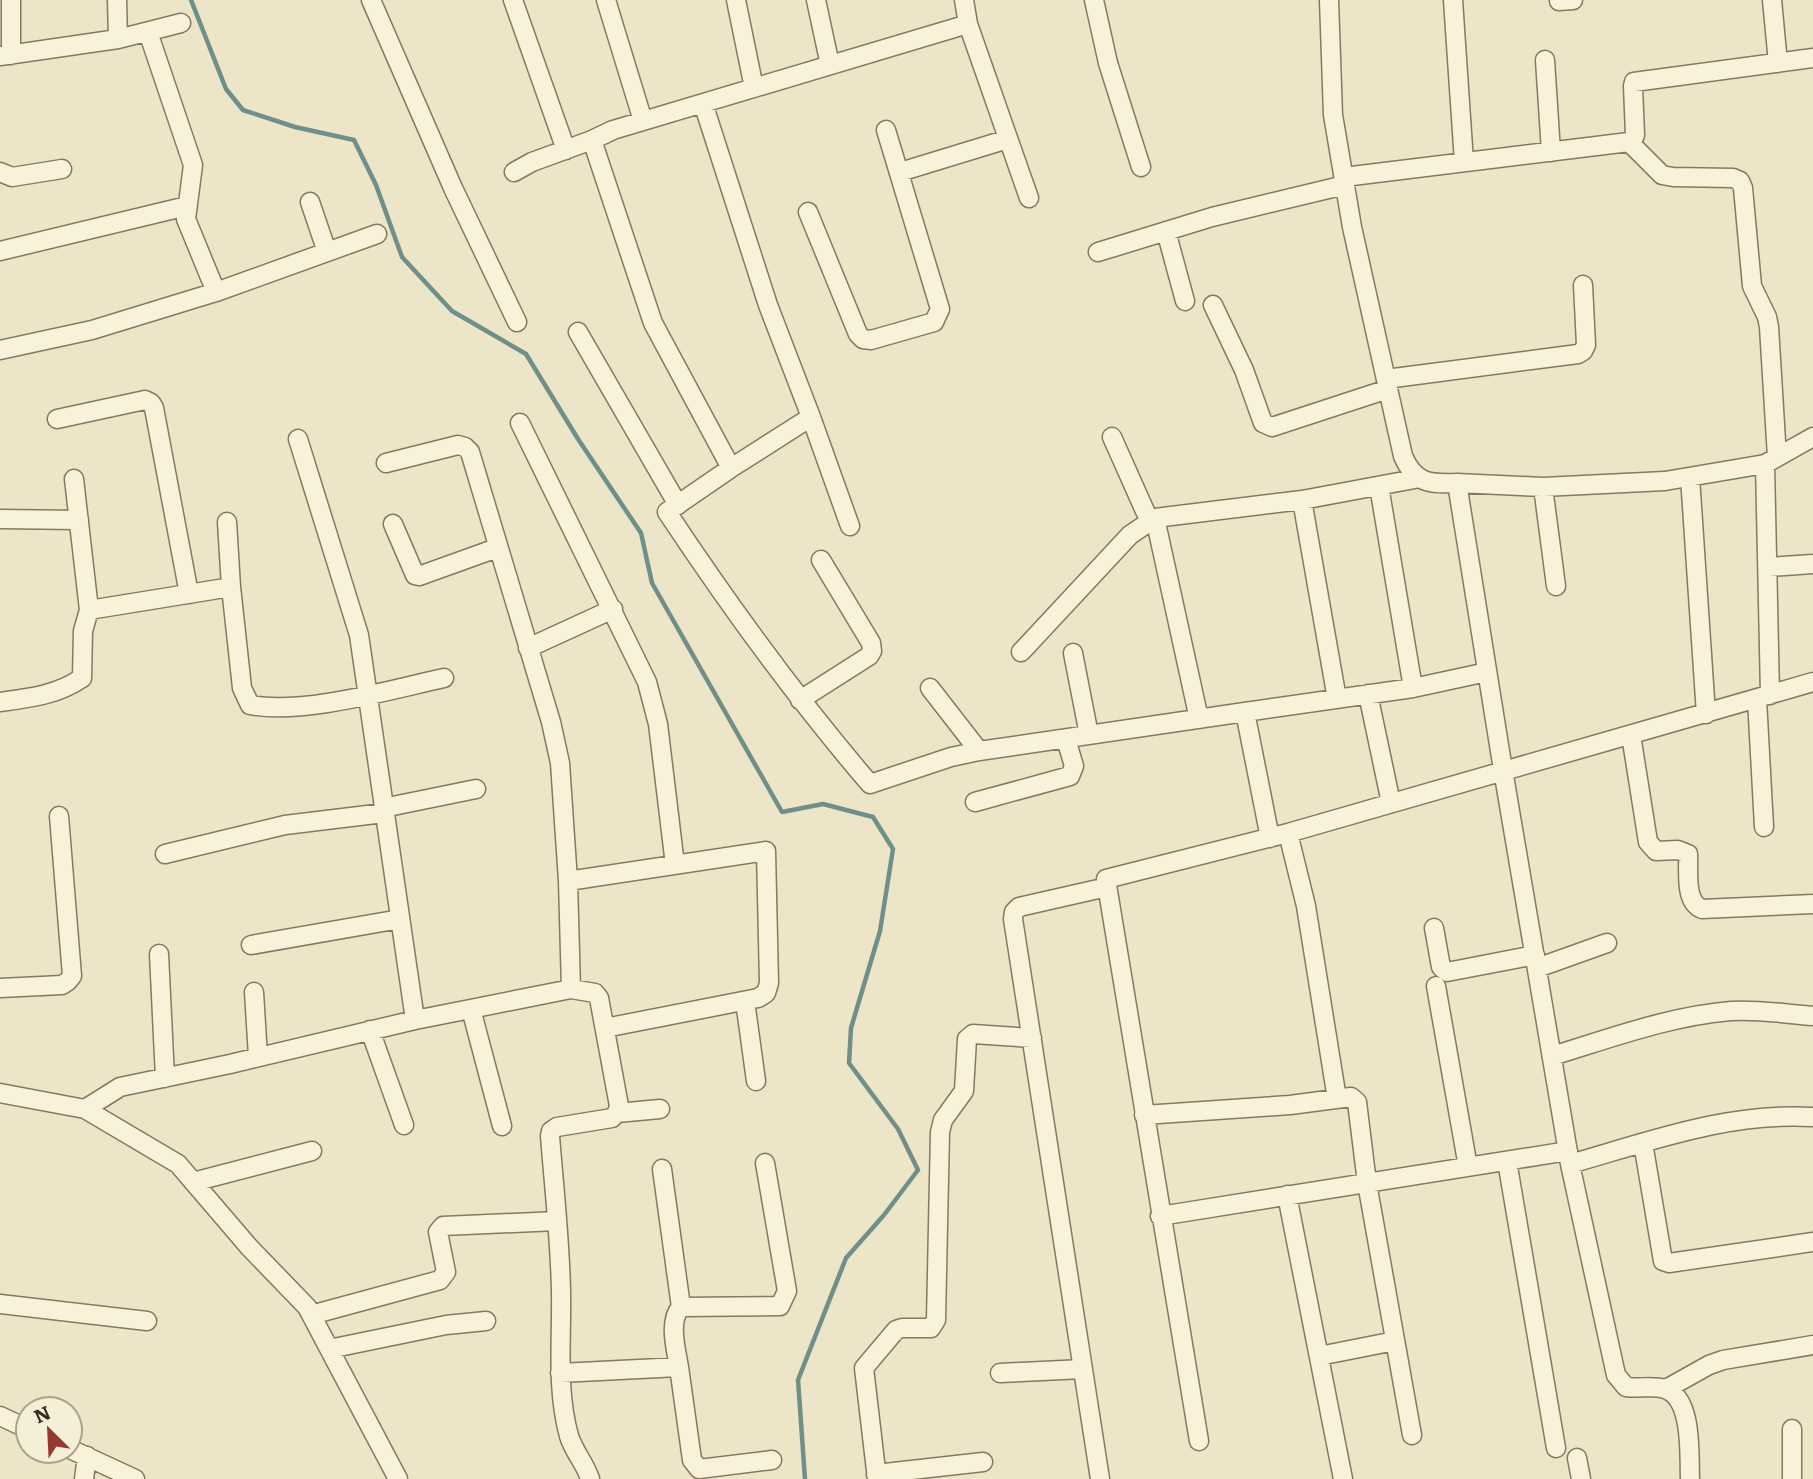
<svg xmlns="http://www.w3.org/2000/svg" width="1813" height="1479" font-family="Literata,serif">
<rect width="100%" height="100%" fill="#ede5c7"/>
<g fill="none" stroke-linecap="round" stroke-linejoin="round">
<path stroke="#6f8f8a" stroke-width="4.5" d="M191,0L226,89L243,110L295,127L354,140L376,185L402,257L452,311L526,354L578,439L641,533L652,583L782,812L823,804L873,817L893,849L880,931L851,1028L849,1063L898,1129L918,1170L884,1215L846,1258L798,1380L805,1479"/>
<g stroke="#88785d" stroke-width="21">
<path id="minor" d="M11,0V55
M117,0L118,39
M371,0L453,188L517,322
M513,0L566,150
M606,0L643,121
M736,0L754,88
M816,0L830,65
M1094,0L1108,63L1141,167
M1329,0L1333,115L1352,227L1403,456C1415,484 1430,484 1457,483L1503,770L1570,1164L1616,1375L1626,1387C1639,1389 1653,1385 1665,1389C1693,1398 1689,1454 1690,1479
M1453,0L1464,162
M1772,0L1778,63
M1559,1L1573,0
M968,24L1029,198
M148,32L193,165L186,219L216,292
M0,56L118,39L181,23
M1545,60L1551,152
M703,103L768,305L811,417L731,468L667,512C730,607 796,698 870,784L951,757L979,751L1245,712
M592,140L613,130L968,24L964,0
M1629,142L1662,175L1673,177L1733,178L1740,181L1743,188L1752,286L1767,317L1769,327L1777,457
M0,172L12,177L62,169
M514,172L532,162L592,140L653,323L731,468
M900,172L1008,139
M1344,177L1629,142L1633,140L1635,135L1633,86L1634,82L1813,58
M310,202L327,252
M808,212L858,334L863,339L871,340L934,322L940,309L886,130
M1166,231L1185,301
M0,251L187,206
M1098,252L1212,217L1345,185
M1213,305L1244,370L1263,423L1272,427L1388,389
M578,332L678,505
M0,350L92,330L216,292L377,234
M1386,379L1578,354L1583,351L1586,345L1583,285
M811,417L850,526
M57,419L145,400L151,403L154,408L189,594
M520,423L647,682L658,724L675,865
M1112,437L1149,520
M386,463L458,445L465,447L470,452L551,722L560,763L568,881
M1765,464L1770,695
M1690,477L1706,714
M74,479L89,610
M1457,483L1543,487L1665,481L1765,464L1813,437
M1379,486L1413,688
M1543,487L1556,586
M1302,500L1337,699
M1155,518L1199,719
M0,519L79,520
M227,522L231,587
M393,524L415,575L419,576L497,548
M1769,567L1813,564
M528,648L613,609
M1021,652L1130,535L1155,518L1302,500L1420,478
M1073,653L1089,735
M930,688L979,751
M1368,694L1391,803
M1757,699L1764,827
M800,700L869,656L872,651L871,643L821,560
M0,702C30,698 57,695 82,678L83,631L89,610L231,587L242,688L250,705C303,715 389,690 444,678
M1631,735L1648,842L1656,851L1678,850L1688,854C1689,871 1684,902 1702,909L1813,904
M975,802L1070,776L1074,766L1066,739
M383,808L476,789
M1288,833L1306,906L1337,1099
M1270,838L1245,712L1413,688L1487,672
M165,854L285,825L384,813
M1434,928L1441,967L1447,972L1535,955
M251,945L400,919
M159,954L165,1078
M1537,968L1607,943
M1436,986L1468,1167
M0,988L62,985L68,981L72,976L59,816
M571,989L568,881L766,851L769,983L766,993L758,998L605,1028
M254,992L258,1057
M745,1001L756,1081
M471,1009L502,1126
M415,1020L571,989L595,993L599,998L619,1106L617,1113L612,1118L557,1127L551,1131L550,1136C554,1187 560,1239 561,1291C562,1340 556,1389 569,1436C574,1452 585,1463 590,1479
M370,1030L404,1125
M1552,1056C1611,1038 1670,1016 1731,1011C1758,1009 1786,1014 1813,1016
M0,1093L85,1109L178,1164L249,1247L307,1307L398,1479
M85,1109L120,1087L230,1064L415,1020L359,635L298,439
M617,1113L660,1109
M1144,1115L1290,1105L1351,1097L1357,1102L1367,1183L1412,1435
M1643,1143L1663,1261L1669,1263L1813,1242
M1507,1161L1556,1448
M1570,1164C1651,1141 1728,1112 1813,1117
M662,1169L681,1307
M193,1182L312,1151
M1287,1195L1343,1479
M1160,1216L1568,1151
M0,1304L147,1321
M311,1315L440,1280L446,1272L438,1232L443,1226L557,1221
M329,1349L446,1325L486,1321
M1319,1356L1395,1341
M679,1367C676,1349 668,1321 681,1307L780,1306L787,1291L765,1163
M560,1373L679,1367L692,1460L699,1469L772,1460
M1000,1373L1083,1369
M1666,1389L1709,1365L1723,1360L1813,1345
M0,1416L28,1429
M1792,1429V1479
M1199,1441L1106,879L1288,833L1813,682
M70,1449L135,1479
M1577,1458L1581,1479
M876,1474L983,1462
M84,1479L87,1456
M877,1479L864,1368L896,1330L902,1328H931L936,1320L940,1132L943,1120L964,1091L967,1039L973,1034L1032,1038
M1100,1479L1013,919L1014,912L1019,907L1107,887"/>
</g>
<use href="#minor" stroke="#f8f2da" stroke-width="18"/>
</g>
<g transform="translate(49 1430) rotate(336)"><circle r="33" fill="#f4efd6" stroke="#a9a28d" stroke-width="2"/>
<path d="M0-5L12 26L0 18L-12 26Z" fill="#94392f"/>
<text y="-10" font-size="19" font-weight="bold" text-anchor="middle" fill="#382e20">N</text>
</g>
</svg>
